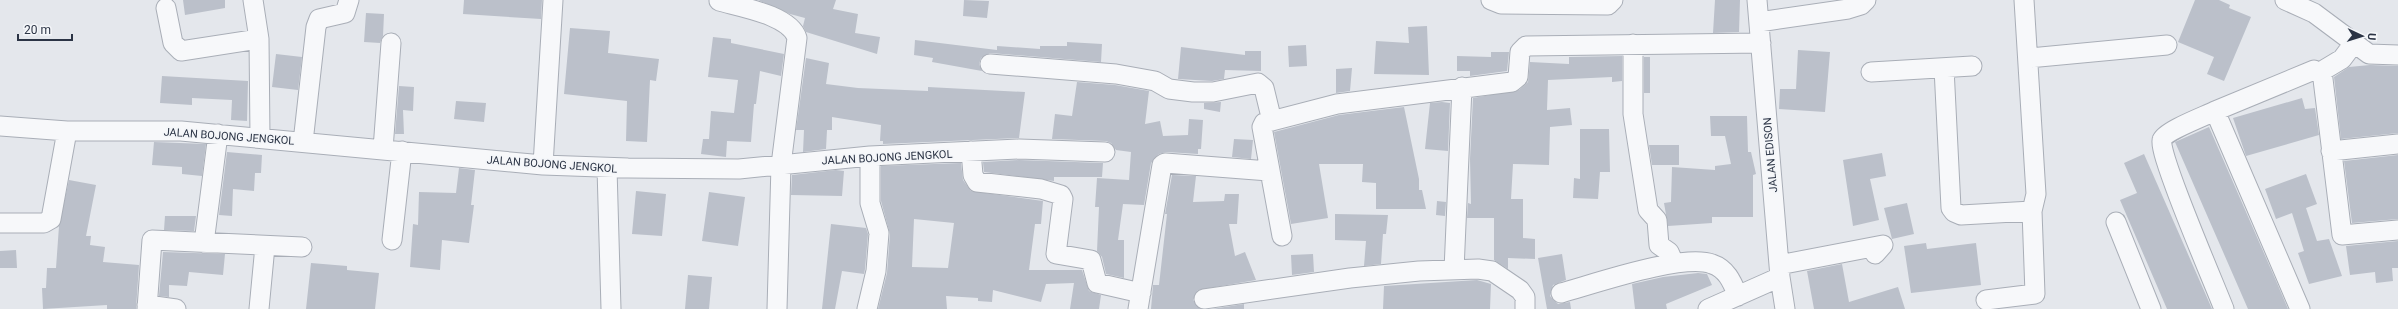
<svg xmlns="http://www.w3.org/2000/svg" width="2398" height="309" font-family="Roboto,sans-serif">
<rect width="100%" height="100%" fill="#e4e7ec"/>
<path fill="#bbc0ca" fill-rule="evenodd" d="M183,0H225V8L185,15Z
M464,0H542L541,19L463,14Z
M758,0H836L833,9L858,14L855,33L880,37L877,54L806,32L803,26L805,18L790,14Z
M964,0L989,1L987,18L963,16Z
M1715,0H1740L1739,32L1713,33Z
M2195,0H2219L2230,5L2229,8L2251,17L2224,81L2207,74L2214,57L2178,42Z
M366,13L384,14L383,36L380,43L364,42Z
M1427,26L1429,75L1374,74L1376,41L1409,43L1408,27Z
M570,28L610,31L608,53L659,59L656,81L650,80L647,142L626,141L627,101L564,94Z
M713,37L731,39V43L784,54L781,76L760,71L756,104H754L751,142L727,141L726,157L701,154L703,139H709L711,111L734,113L738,80L708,77Z
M915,40L997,50V46L1040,49V46H1067V42L1102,44L1101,62L990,53L981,58L979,64L982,71L932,62L933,58L914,55Z
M1306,45L1307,66L1289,67L1288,46Z
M1181,47L1245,55V51H1261V71L1225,70L1224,79L1212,81L1178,79Z
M1798,50L1830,52L1825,112L1779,109L1780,89H1796Z
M1491,52H1509L1507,71L1470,76V71H1457V56L1491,57Z
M276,54L302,57L298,90L272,87Z
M1622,56V81L1612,82V77L1548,80L1547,110L1570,108L1572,125L1550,127L1549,165L1513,164L1511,199H1523V238L1535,239V259L1508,258V269L1494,260V218H1467L1468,203L1471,204L1470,159L1473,98L1519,90L1528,82L1530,62L1569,64V57Z
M1644,57H1650V93H1644Z
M806,58L829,63L826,84L858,88L928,91V87L1025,92L1019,138L883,144V141H880L881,125L832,117V130H827L826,149L803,152L804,130H796Z
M2370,65L2398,66V133L2341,139L2334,77L2349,67Z
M1352,68L1350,91L1336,93V69Z
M162,76L248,81L247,121L231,120L232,100L192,98V105L160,103Z
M1077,82L1115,85L1149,91L1145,124L1160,121L1163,136L1188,135L1189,119L1203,120L1201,149H1198V154L1166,152L1159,154L1151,163L1144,205L1123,204L1118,240H1124V278L1106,274L1102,257L1097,251L1099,207H1095L1097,178L1129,180L1131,152L1116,150L1111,143L1106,141L1052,139L1055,114L1072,116Z
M399,86L414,87L413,111L403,110L404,134H395Z
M2302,98L2305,109L2315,108L2319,135L2246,156L2233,118Z
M456,101L486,103L484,122L454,119Z
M1221,102L1220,112L1204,109V103Z
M1442,102L1450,103L1448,151L1425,149L1430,103Z
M1404,107L1419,179V190H1422L1426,209H1376V183L1362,182L1363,164H1319L1328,218L1291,224L1274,132L1339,115Z
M1710,116H1747L1748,152H1751L1756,174L1753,175V217H1712V223L1668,226L1664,203L1671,202L1672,167L1715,170V166L1731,164L1725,136H1711Z
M2209,127L2277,283L2288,309H2248L2175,142Z
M1580,129H1609L1610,172H1600L1598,199L1573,198L1574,178L1580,179Z
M1234,139L1253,140L1251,159L1232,157Z
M154,142L206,144L202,176L182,174V167L152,165Z
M1649,145H1679V165H1652Z
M227,152L262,155L261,173H255L254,191L233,189L232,216L219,215Z
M1882,153L1886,176L1870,179L1879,220L1853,226L1843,160Z
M2144,154L2209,302L2212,309H2167L2120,200L2137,193L2124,163Z
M2398,155V219L2352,223L2344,161Z
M1019,160L1103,163L1102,177H1054V181L984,172L983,162Z
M961,163L963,180L971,191L1043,201L1041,224H1035L1029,270H1082L1089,291L1101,295L1099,309H1070L1074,283L1046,284L1041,302L993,290L992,302L978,301V298L946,296L947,309H878L887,273L890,234L881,201V166ZM914,219L954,223L948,268L912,267Z
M459,168L475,170L471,205H474L469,243L442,240L440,270L410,267L413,224L418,225L419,192L456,193Z
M836,170L844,171L842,196L791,195L792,175Z
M2306,174L2317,204L2306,208L2317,241L2329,239L2342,276L2309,284L2298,253L2304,251L2292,213L2276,219L2265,189Z
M1172,175L1196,176L1193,202L1224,201L1225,194H1239L1237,224H1229L1235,256L1245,252L1256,280L1198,290L1193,300L1200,309H1151L1153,285H1159L1167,214H1165Z
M69,180L96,185L86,236H91L90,245L105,247L103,262L139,265L136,309H107V305L43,309L42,288H46L47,268H56L59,226Z
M636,191L666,194L662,236L632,234Z
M709,192L745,197L738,246L702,241Z
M1437,201L1446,202L1445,216L1436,215Z
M1907,203L1914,234L1892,239L1884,208Z
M1335,214L1388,215L1386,234H1383L1381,264L1364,266L1366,241L1335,240Z
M165,216H196L194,231L164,230Z
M831,224L866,228L868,234L865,269L864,274L842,271L835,309H822Z
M2398,241V268H2392L2393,281L2376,283L2375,272L2350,275L2346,246Z
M1926,243L1927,249L1976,243L1981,285L1911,293L1904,246Z
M16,250L17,268H0V251Z
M163,252L225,254L223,275L189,272L187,286L169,285V297L159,296Z
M1313,254L1314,272L1292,275L1291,255Z
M1562,254L1566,280L1553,285L1550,296L1558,304L1570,302L1571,309H1547L1538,258Z
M311,263L347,266V270L379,273L375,309H306Z
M1842,264L1849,302L1898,287L1905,309H1814L1807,271Z
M1698,273L1707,274L1712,285L1666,304L1667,309H1635L1632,284L1663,277Z
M688,275L712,277L709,309H685Z
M1477,280L1491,284L1490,309H1383L1384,286Z
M1244,304V309H1212Z"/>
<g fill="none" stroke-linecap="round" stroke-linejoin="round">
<g stroke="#a9aeb7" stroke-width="21">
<path id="minor" d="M253,0L259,39L260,138
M1491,0L1501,4L1608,5L1613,0
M1757,0L1780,277L1785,309
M2285,0L2314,13L2369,54L2398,55
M719,1C740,7 790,15 797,38L781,165L777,309
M166,8L173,43L181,51L259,39
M1759,22L1848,9L1861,5L1866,0
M2354,43L2342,59L2322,71L2342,235L2398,230
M1633,44V114L1648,210L1657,220L1659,245L1669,252L1674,263
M2029,58L2167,45
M990,64L1116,74L1155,81L1169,89L1193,92H1213L1258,83L1264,88L1272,121
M1944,68L1951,208L1954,212L1961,215L2032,211
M1871,72L1972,66
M2215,111C2205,116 2165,131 2162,140C2157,151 2216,288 2224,309
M0,126L67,131H181L543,165L628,168L739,169L870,156L1019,149L1105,152
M303,142L316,27L319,19L345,13L349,0
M383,149L391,43
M971,151L973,175L977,182L1041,189L1061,195L1063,199L1056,254L1091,260L1097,283L1141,293
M2331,151L2398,144
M543,165L553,0
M607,168L611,309
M2116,222L2151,309
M0,223H44L51,219L67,131
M1282,236L1262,127L1264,123L1337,104L1512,82L1518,77L1520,52L1526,46L1761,43
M392,240L402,151
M204,243L218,134
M1779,265L1883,245L1875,254
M1454,270L1462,87
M1561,293C1594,284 1683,253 1712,264C1727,269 1732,282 1738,296
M1204,299L1350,278L1419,271L1478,269L1492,271L1520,290L1525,297V309
M1986,300L2035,294L2032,211L2036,194L2024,0
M147,305L176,309
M147,309L152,240L302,247
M259,309L265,246
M867,309L876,271L879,233L870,203V156
M1138,309L1162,165L1165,163L1269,171
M1708,309L1780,277
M2300,309L2215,111L2314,70"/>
</g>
<use href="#minor" stroke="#f7f8fa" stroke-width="19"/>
</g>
<g text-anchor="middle" stroke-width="3.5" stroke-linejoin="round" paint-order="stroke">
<g font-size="11" fill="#2b3445" stroke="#f4f6f9">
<text transform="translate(229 136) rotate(4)" y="4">JALAN BOJONG JENGKOL</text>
<text transform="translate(1770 155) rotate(-95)" y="4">JALAN EDISON</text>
<text transform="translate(887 157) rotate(-3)" y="4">JALAN BOJONG JENGKOL</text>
<text transform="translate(552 164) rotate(4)" y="4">JALAN BOJONG JENGKOL</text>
</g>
</g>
<g transform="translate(2362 36) rotate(94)" stroke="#f4f6f9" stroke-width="3" paint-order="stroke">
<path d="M0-3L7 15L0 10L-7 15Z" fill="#2b3445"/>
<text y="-6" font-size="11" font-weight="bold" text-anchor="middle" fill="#2b3445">U</text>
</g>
<path d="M18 34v6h54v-6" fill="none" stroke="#2b3445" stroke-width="2"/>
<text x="24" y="34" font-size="12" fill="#2b3445" stroke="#f4f6f9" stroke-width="3" paint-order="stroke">20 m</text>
</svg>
